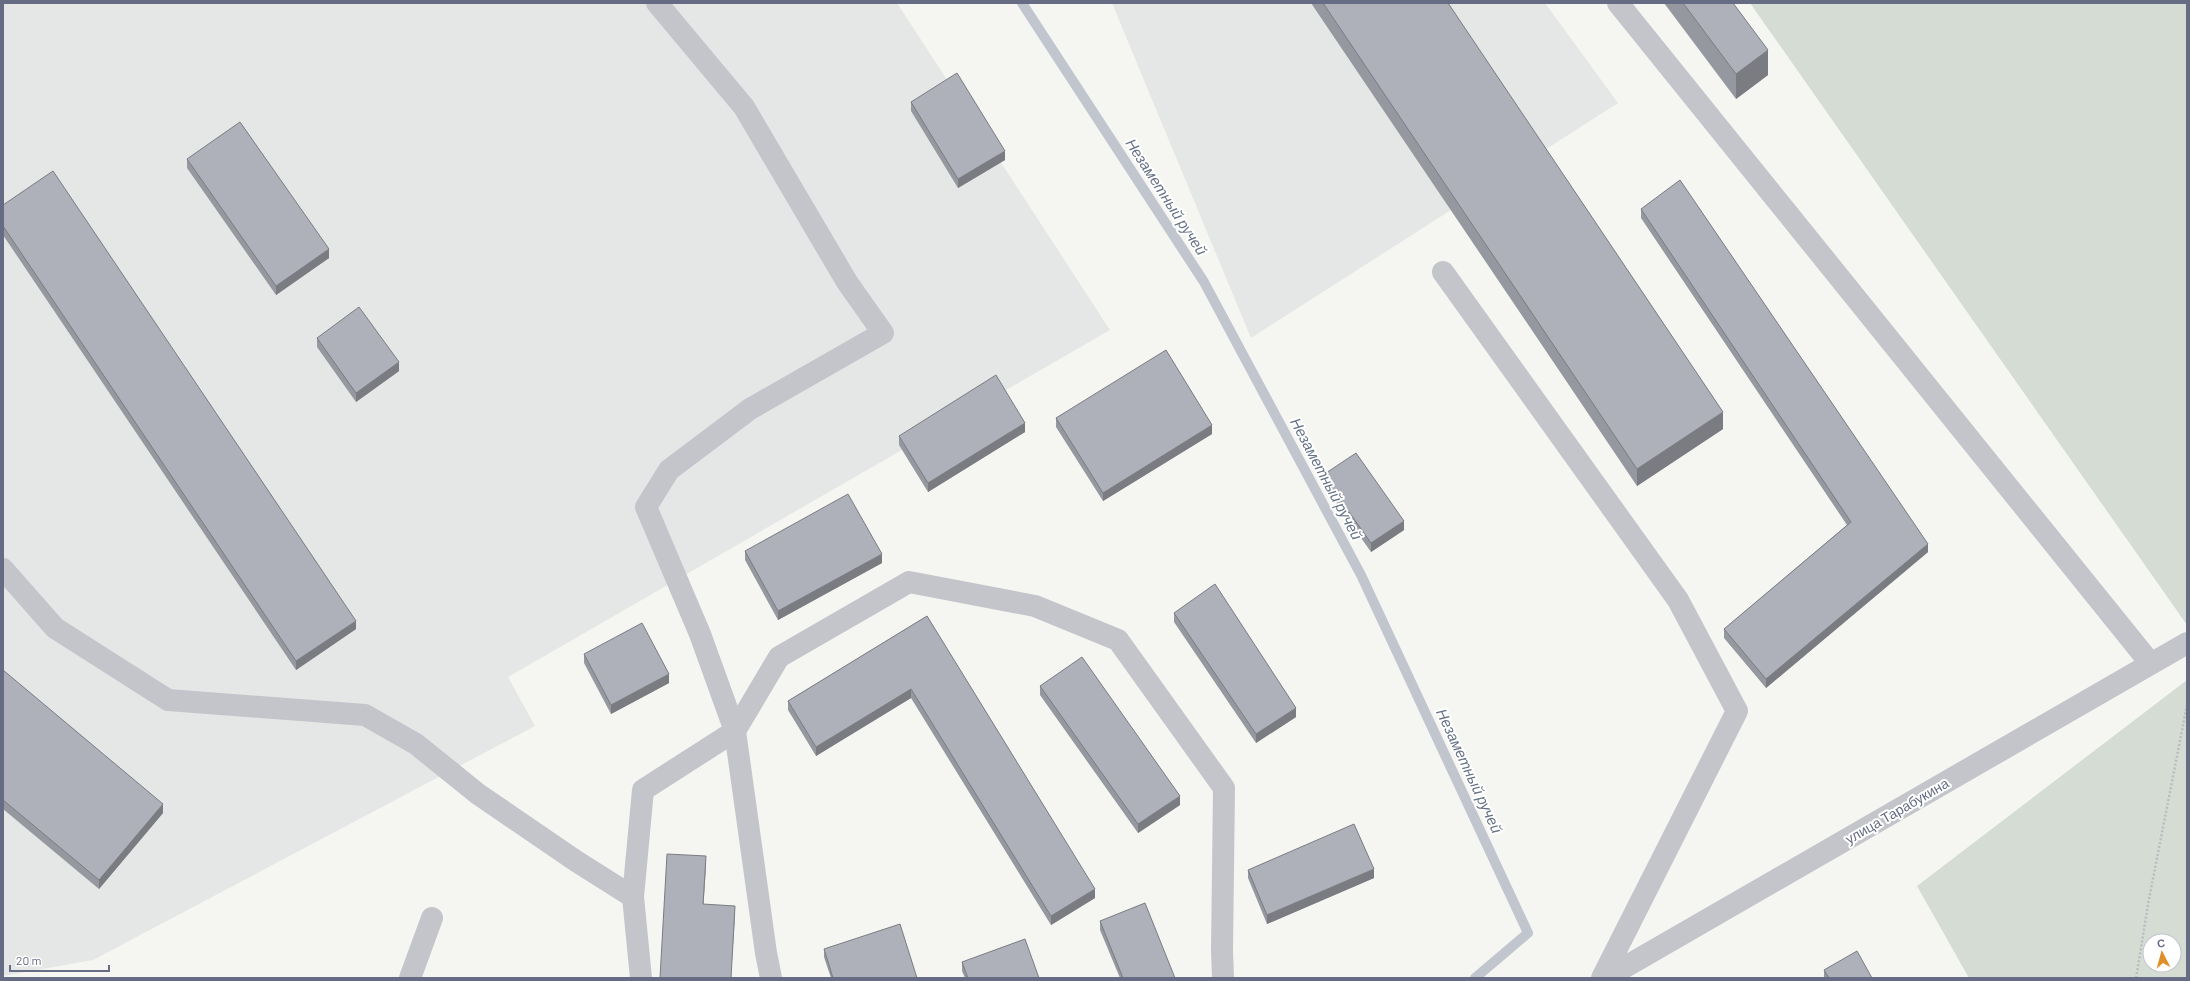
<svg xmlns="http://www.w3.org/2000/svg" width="2190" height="981" font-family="Barlow,sans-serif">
<rect width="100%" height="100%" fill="#f5f6f2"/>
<path fill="#e5e6e6" d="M3,3H897L1110,330L508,677L535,726L93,960L3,976Z
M1112,3H1545L1618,103L1251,338Z"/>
<path fill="#d4dcd4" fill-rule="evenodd" d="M1750,3H2187V625Z
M2187,680V978H1969L1917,886ZM2150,941H2174V965H2150Z"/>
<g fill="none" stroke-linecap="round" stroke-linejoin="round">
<path stroke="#c1c5ce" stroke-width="10" d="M1022,3L1204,282L1361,575L1528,933L1475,978"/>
<path stroke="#bbbcbf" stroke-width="2.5" stroke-dasharray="2 2" stroke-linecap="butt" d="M2136,978L2149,899L2187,705"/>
<path stroke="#c3c5ca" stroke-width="22" d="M657,3L744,107L847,282L883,333L750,409L669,470L646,507L700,634L735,731L766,953L771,978
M1618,3L2151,664
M1443,272L1678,600L1737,711L1602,978
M3,569L55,628L168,700L365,715L416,744L478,794L576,861L633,897
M410,978L432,918
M641,978L633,897L643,790L735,731L779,657L909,582L1035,606L1118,640L1224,788L1222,951L1223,978
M1606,978L2187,643"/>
</g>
<path fill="#9698a0" d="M1311,3H1448L1723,429L1637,486Z
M1664,3H1733L1768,75L1736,99Z
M911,102L1005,160L958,188L911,111Z
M187,159L329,258L276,295L187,168Z
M3,205L356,629L296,670L3,235Z
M1641,209L1928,552L1766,688L1724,638V629L1847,525L1641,218Z
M317,338L399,371L356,402L317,347Z
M1056,418L1212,434L1103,501L1056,427Z
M1025,432L928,492L899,445V436Z
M1323,475L1404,530L1371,552L1323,484Z
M745,551L882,563L778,620L745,560Z
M1174,613L1296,717L1256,743L1174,622Z
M927,616L1095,898L1051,925L911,698L816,756L788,710V701Z
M584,654L669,683L611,714L584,663Z
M3,670L163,813L99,889L3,809Z
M1040,686L1180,805L1138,833L1040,695Z
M1248,870L1374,878L1267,924L1248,878Z
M1100,921L1175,978H1120L1100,930Z
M824,949L917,978H831L824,957Z
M962,962L1039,978H965L962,971Z
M1824,970L1872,978H1824Z"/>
<path fill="#7a7c82" d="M1768,50V75L1736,99V74Z
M1005,151V160L958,188V179Z
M329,249V258L276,295V286Z
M399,362V371L356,402V393Z
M1723,412V429L1637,486V469Z
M1025,423V432L928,492V483Z
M1212,425V434L1103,501V493Z
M1404,521V530L1371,552V543Z
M1928,544V552L1766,688V679Z
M882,554V563L778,620V611Z
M356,621V629L296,670V661Z
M669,674V683L611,714V705Z
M911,689V698L816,756V747Z
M1296,708V717L1256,743V734Z
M1180,796V805L1138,833V824Z
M163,804V813L99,889V880Z
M706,856V865L703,913V904Z
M1374,869V878L1267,924V915Z
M1095,889V898L1051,925V916Z
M735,906V915L731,978Z"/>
<path fill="#aeb1ba" stroke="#7a7c82" d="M1323,3H1448L1723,412L1637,469Z
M1683,3H1733L1768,50L1736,74Z
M957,73L1005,151L958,179L911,102Z
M240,122L329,249L276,286L187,159Z
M53,171L356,621L296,661L3,226V205Z
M1680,180L1928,544L1766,679L1724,629L1851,522L1641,209Z
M359,307L399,362L356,393L317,338Z
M1166,350L1212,425L1103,493L1056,418Z
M996,375L1025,423L928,483L899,436Z
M1356,453L1404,521L1371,543L1323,475Z
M848,494L882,554L778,611L745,551Z
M1215,584L1296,708L1256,734L1174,613Z
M927,616L1095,889L1051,916L911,689L816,747L788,701Z
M642,623L669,674L611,705L584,654Z
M1082,657L1180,796L1138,824L1040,686Z
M3,670L163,804L99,880L3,800Z
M1354,824L1374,869L1267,915L1248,870Z
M667,854L706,856L703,904L735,906L731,978H660Z
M1145,903L1175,978H1123L1100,921Z
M900,924L917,978H833L824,949Z
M1025,939L1039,978H968L962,962Z
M1857,951L1872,978H1829L1824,970Z"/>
<g text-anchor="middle" stroke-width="4" stroke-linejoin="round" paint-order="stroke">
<g font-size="14" fill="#656c83" stroke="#fff">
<text transform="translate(1897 811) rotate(-30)" y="5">улица Тарабукина</text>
</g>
<g font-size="15" font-style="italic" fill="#667386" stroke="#fff">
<text transform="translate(1166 197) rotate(57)" y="5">Незаметный ручей</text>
<text transform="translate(1326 479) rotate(62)" y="5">Незаметный ручей</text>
<text transform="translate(1469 771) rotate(65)" y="5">Незаметный ручей</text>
</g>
</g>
<rect width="2190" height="981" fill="none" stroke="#656c83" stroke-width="8"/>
<g transform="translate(2162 953) rotate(354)"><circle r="19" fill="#ffffff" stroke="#c1c4cd"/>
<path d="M0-3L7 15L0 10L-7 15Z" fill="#df8e29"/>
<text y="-6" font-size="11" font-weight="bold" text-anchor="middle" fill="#656c83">С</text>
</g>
<path d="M10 965v6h99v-6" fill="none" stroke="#656c83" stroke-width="2"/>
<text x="16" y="965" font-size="12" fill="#656c83" stroke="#ffffff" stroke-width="3" paint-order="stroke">20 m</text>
</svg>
